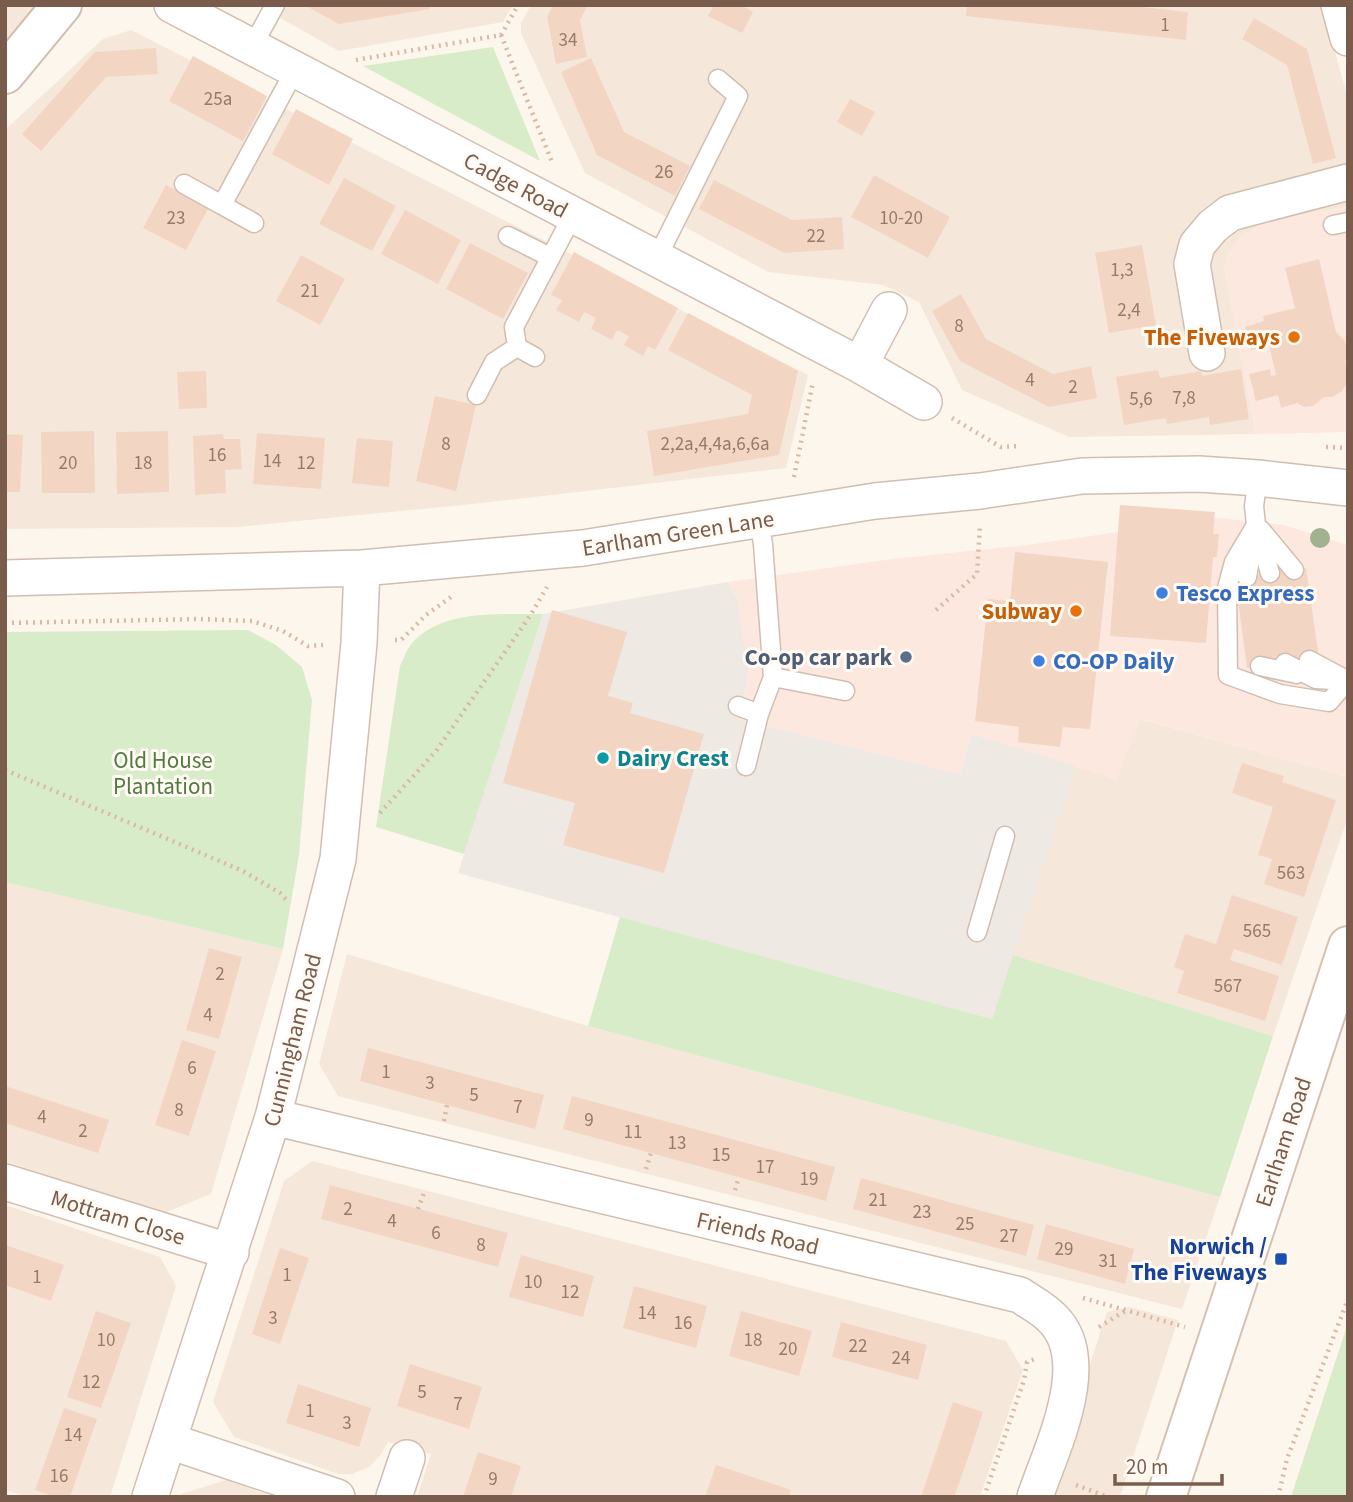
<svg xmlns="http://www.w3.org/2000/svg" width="1353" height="1502" font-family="'Source Sans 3',sans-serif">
<rect width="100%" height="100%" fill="#fdf6ec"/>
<path fill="#f5e8da" d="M5,5H46L5,53Z
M257,5H513L503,22L339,51Z
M531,5H1322L1348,99V207L1267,221L1240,238L1229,253L1224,266L1256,434L1069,437L962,390L919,302L883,285L768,272L585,173L521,33V23Z
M131,30L808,375L786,468L473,504L237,527L5,529V130L103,39Z
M1140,719L1348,777V817L1273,1036L1013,955L1076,766L1116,779Z
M5,882L283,949L211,1194L164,1213L5,1161Z
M347,954L588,1026L1220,1197L1182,1309L338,1096L319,1064Z
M312,1161L1006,1341L1023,1370L980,1497H417L431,1454L388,1442L382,1453L369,1467L352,1474H338L234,1437L213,1402L284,1181Z
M5,1205L160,1257L176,1286L110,1497H27L5,1490Z
M1129,1307L1178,1320L1120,1497H1046L1107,1312Z
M226,1480L274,1497H180L181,1494Z"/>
<path fill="#fde8e0" d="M1348,207V432L1256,434L1224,266L1229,253L1240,238L1267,221Z
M1217,518L1284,525L1348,545V777L1141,719L1116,779L972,734L960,775L740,720L746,691L737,599L728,582L892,559L1027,545Z"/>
<path fill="#efe9e4" d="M728,582L737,599L748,671L741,720L960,775L972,734L1076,766L992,1019L458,873L543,614Z"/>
<path fill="#d8ecc9" d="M493,47L540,161L363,66Z
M543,614L464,854L376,827L400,666C404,658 407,648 413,642C445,608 502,615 543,614Z
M248,630L276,645L302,667L312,700L299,855L283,949L5,882V632Z
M620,917L992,1019L1013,955L1273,1036L1220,1197L588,1026Z
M1348,1323V1497H1291Z"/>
<path fill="#f3d5c3" d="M304,5H429L430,9L339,24Z
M553,5H588L580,20L587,57L556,64L547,17Z
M714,5H741L753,12L742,33L708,16Z
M967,5H1123L1188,12L1186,40L966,16Z
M1254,18L1307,49L1336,158L1313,164L1287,65L1242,39Z
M156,48L158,74L106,77L41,151L22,134L95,52Z
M193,56L267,96L243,141L169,101Z
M591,58L624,132L690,166L675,196L597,155L561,72Z
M850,99L875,112L862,136L837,122Z
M296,109L353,139L329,185L272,154Z
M874,175L950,217L928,258L851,217Z
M344,178L396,206L372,251L319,224Z
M714,180L792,220L842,217L844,249L784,253L699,209Z
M166,185L209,207L186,250L143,228Z
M405,210L461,240L438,284L381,254Z
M470,243L528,273L503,319L446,289Z
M1142,245L1156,325L1109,333L1095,253Z
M574,252L678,308L655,350L648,346L643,356L624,345L629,336L617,330L612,340L591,329L596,318L584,312L579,322L556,310L562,300L551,295Z
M301,255L345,279L320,325L276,301Z
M1319,259L1336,332L1345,341L1348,355L1345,362L1348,367L1347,383L1342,391L1333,397H1324L1313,406L1304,407L1297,403L1281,408L1278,395L1256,401L1249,374L1270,369L1271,376L1276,375L1269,345L1251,350L1245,327L1264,321L1263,316L1295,308L1285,268Z
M961,294L986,339L1053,374L1091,366L1097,398L1049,407L960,361L932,311Z
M688,313L798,371L779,455L654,476L647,431L748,414L752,395L668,350Z
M1241,369L1249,419L1210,425L1209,417L1167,424L1166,418L1124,425L1116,377L1158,370L1160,378L1201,371L1202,376Z
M206,371L207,408L179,409L177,372Z
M435,396L476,405L456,491L416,481Z
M94,431L95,493H42L41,432Z
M168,431L169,492L117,494L116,432Z
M257,433L325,438L321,489L253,484Z
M5,434L23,435L20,492H5Z
M223,434L224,439H240L242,469L225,470L226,493L195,495L193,436Z
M357,438L393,441L389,487L352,483Z
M1120,505L1215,512L1213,534H1219L1217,557H1213L1206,643L1110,636Z
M1015,552L1108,562L1090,729L1063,727L1060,747L1018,742L1019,727L975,721L988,599L1010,601Z
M1306,568L1319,658L1247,668L1235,578Z
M552,610L627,632L608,696L633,703L630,713L704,734L664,873L563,845L575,803L503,783Z
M1242,763L1284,776L1282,782L1336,800L1304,897L1264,884L1272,859L1258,855L1273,807L1232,793Z
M1232,895L1298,917L1282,965L1234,949L1230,960L1279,976L1265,1021L1177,993L1184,971L1174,967L1185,934L1216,944Z
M209,948L242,957L219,1039L186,1030Z
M182,1040L216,1051L189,1136L155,1125Z
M368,1048L544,1095L535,1129L360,1081Z
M5,1086L109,1120L98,1153L5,1123Z
M572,1096L835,1167L826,1201L563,1129Z
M861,1178L1034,1225L1026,1256L853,1209Z
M330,1185L508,1233L498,1267L321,1219Z
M1046,1224L1134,1249L1125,1284L1037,1259Z
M5,1245L64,1265L51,1301L5,1285Z
M280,1248L309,1258L280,1344L252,1334Z
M521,1255L594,1276L583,1317L509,1297Z
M634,1286L707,1306L696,1348L623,1328Z
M96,1311L131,1323L101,1408L67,1397Z
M741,1311L812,1331L799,1376L729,1356Z
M841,1322L927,1345L918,1380L832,1357Z
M410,1364L482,1387L469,1429L397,1406Z
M298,1384L371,1408L359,1447L286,1423Z
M953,1402L983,1412L969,1455L954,1497H921Z
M64,1408L97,1419L70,1497H54L35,1490Z
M478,1452L521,1466L511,1497H463Z
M716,1465L791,1490L789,1497H705Z"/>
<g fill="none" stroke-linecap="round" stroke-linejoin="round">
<g stroke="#d1beb0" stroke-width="21">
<path id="service" d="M252,47L275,5
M184,184L222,205L295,70
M222,205L254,223
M1333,225L1348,222
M508,236L550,257
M656,260L738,96L718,79
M535,357L517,347L514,327L573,215
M477,395L494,362L517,347
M1258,478L1254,506L1256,525L1270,573
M1256,525L1234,562L1227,588L1228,675L1280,694L1329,702L1347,681
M1261,530L1294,570
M1247,577L1254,535
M1309,660L1341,677
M1285,663L1316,679L1348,681
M1260,666L1297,674
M773,677L845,691
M738,706L759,714
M746,766L759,714L773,677L763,544L759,521
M977,932L1005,836"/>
</g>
<g stroke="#d1beb0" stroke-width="38">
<path id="minor" d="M172,5L860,365L924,402
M1339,5L1348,38
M1207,353L1192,264L1197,245L1213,226L1230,213L1348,182
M860,365L889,310
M5,578L362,568L583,548L875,501L980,491L1082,476L1199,474L1258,478L1348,488
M273,1117L1020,1295C1030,1302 1042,1308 1051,1317C1097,1359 1051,1449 1035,1497
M5,1182L231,1252
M169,1441L337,1497
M150,1497L273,1117L338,859L359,643L362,568
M394,1497L407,1458"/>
</g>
<g stroke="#d1beb0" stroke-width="42">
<path id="tertiary" d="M5,74L62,5"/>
</g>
<g stroke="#d6c0b0" stroke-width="42">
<path id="secondary" d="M1166,1497L1348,946"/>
</g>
<path stroke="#d9b8a5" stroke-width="4.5" stroke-dasharray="2 5" stroke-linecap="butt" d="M501,35L552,162
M356,60L501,35L518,5
M952,418L1001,447L1019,446
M1326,447L1348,448
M794,477L813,382
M936,610L977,574L980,526
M5,623L199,619L252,621L283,631L308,646L323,645
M395,640H401L426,615L451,597
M5,770L243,871L280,893L289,903
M380,813L436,751L530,616L547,587
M444,1121L447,1105
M646,1169L651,1153
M735,1190L739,1177
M418,1209L425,1190
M1083,1298L1185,1327
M1099,1327L1125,1311
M1076,1485L1108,1497
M984,1497L1024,1380L1027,1362L1035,1359
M1278,1497L1287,1459L1348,1299"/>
<use href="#service" stroke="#fff" stroke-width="18"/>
<use href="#minor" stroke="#fff" stroke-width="35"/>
<use href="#tertiary" stroke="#fff" stroke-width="38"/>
<use href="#secondary" stroke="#fff" stroke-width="38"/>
</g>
<circle fill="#a0b28e" cx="1320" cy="538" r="10"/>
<g fill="#e8710a" stroke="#fffaf3" stroke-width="2.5">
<circle cx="1294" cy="337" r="7"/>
<circle cx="1076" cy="611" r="7"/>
</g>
<g fill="#3f7fe0" stroke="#fffaf3" stroke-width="2.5">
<circle cx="1162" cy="593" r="7"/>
<circle cx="1039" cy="661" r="7"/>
</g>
<circle fill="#5c6f8a" stroke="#fffaf3" stroke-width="2.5" cx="906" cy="657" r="7"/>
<circle fill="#0f9aa8" stroke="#fffaf3" stroke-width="2.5" cx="603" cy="758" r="7"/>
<rect fill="#1a4fb4" stroke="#fffaf3" stroke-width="2.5" x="1274" y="1252" width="14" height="14" rx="3.5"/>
<g text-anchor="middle" stroke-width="6" stroke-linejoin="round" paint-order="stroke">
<g font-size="19" fill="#987a6a">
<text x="1165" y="31">1</text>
<text x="568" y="46">34</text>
<text x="218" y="105">25a</text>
<text x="664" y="178">26</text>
<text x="176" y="224">23</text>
<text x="901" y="224">10-20</text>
<text x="816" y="242">22</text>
<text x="1122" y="276">1,3</text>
<text x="310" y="297">21</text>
<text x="1129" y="316">2,4</text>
<text x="959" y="332">8</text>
<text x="1030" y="386">4</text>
<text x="1073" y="393">2</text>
<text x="1184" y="404">7,8</text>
<text x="1141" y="405">5,6</text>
<text x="446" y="450">8</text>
<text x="715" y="450">2,2a,4,4a,6,6a</text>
<text x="217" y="461">16</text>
<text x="272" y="467">14</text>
<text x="68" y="469">20</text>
<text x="143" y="469">18</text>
<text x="306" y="469">12</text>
<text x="1291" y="879">563</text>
<text x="1257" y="937">565</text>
<text x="220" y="980">2</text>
<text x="1228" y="992">567</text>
<text x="208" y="1021">4</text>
<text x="192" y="1074">6</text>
<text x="386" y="1078">1</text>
<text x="430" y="1089">3</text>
<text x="474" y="1101">5</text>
<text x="518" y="1113">7</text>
<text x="179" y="1116">8</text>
<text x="42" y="1123">4</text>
<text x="589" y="1126">9</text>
<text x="83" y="1137">2</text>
<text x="633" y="1138">11</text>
<text x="677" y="1149">13</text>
<text x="721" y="1161">15</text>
<text x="765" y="1173">17</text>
<text x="809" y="1185">19</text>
<text x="878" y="1206">21</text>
<text x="348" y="1215">2</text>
<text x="922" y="1218">23</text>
<text x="392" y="1227">4</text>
<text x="965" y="1230">25</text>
<text x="436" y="1239">6</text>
<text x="1009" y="1242">27</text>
<text x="481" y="1251">8</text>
<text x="1064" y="1255">29</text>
<text x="1108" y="1267">31</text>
<text x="287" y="1281">1</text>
<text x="37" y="1283">1</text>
<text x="533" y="1288">10</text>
<text x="570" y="1298">12</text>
<text x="647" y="1319">14</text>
<text x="273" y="1324">3</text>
<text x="683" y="1329">16</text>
<text x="106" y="1346">10</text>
<text x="753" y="1346">18</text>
<text x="858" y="1352">22</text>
<text x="788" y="1355">20</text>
<text x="901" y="1364">24</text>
<text x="91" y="1388">12</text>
<text x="422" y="1398">5</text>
<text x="458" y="1410">7</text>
<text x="310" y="1417">1</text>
<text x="347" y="1429">3</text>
<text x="73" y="1441">14</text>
<text x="59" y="1482">16</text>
<text x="493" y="1485">9</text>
</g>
<g font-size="23" fill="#7a5c4d" stroke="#fffaf3">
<text transform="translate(516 185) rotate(28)" y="8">Cadge Road</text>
<text transform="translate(678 533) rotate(-9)" y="8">Earlham Green Lane</text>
<text transform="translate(292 1040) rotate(-76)" y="8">Cunningham Road</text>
<text transform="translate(1283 1142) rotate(-72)" y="8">Earlham Road</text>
<text transform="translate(118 1217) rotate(17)" y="8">Mottram Close</text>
<text transform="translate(758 1233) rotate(13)" y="8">Friends Road</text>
</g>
<g font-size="23" font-weight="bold" fill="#c56008" stroke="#fffaf3" text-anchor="end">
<text x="1280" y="345">The Fiveways</text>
<text x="1062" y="619">Subway</text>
</g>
<g font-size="23" font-weight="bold" fill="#366cbe" stroke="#fffaf3" text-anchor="start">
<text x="1176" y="601">Tesco Express</text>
<text x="1053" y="669">CO-OP Daily</text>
</g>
<g font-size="23" font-weight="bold" fill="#4e5e75" stroke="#fffaf3" text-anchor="end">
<text x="892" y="665">Co-op car park</text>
</g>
<g font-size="23" font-weight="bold" fill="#0d838f" stroke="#fffaf3" text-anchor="start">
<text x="617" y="766">Dairy Crest</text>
</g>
<g font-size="23" fill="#537a41" stroke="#fffaf3">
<text x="163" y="768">Old House<tspan x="163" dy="26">Plantation</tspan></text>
</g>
<g font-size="23" font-weight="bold" fill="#164399" stroke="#fffaf3" text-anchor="end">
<text x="1267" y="1254">Norwich /<tspan x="1267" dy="26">The Fiveways</tspan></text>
</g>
</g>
<rect width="1353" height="1502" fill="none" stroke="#7a5c4d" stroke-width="14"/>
<path d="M1115 1474v10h107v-10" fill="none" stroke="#7a5c4d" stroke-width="3.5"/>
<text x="1126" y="1474" font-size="21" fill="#7a5c4d" stroke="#fffaf3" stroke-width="5" paint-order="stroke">20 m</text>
</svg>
